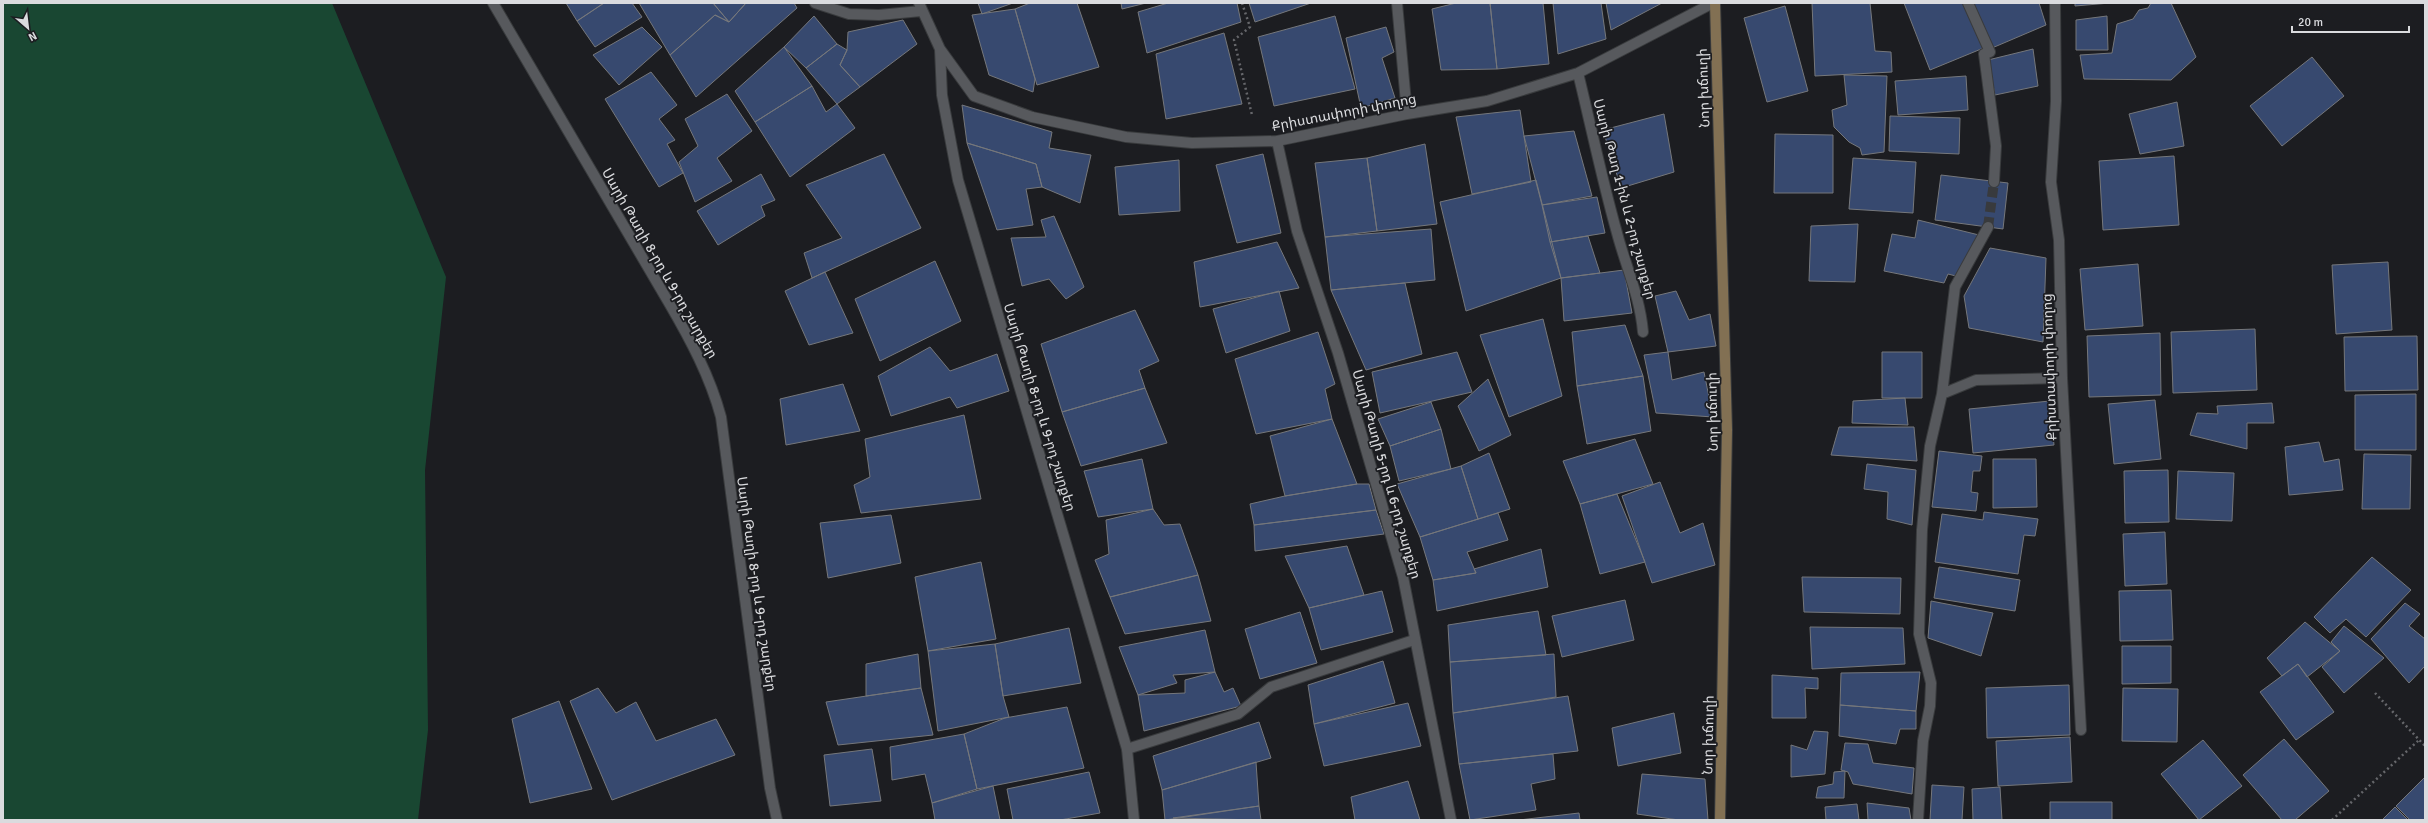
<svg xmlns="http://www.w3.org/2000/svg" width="2428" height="823" font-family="Signika,'Noto Sans Armenian',sans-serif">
<rect width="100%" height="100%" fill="#1c1d21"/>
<path fill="#194732" d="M3,3H332L446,277L425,470L428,730L418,820H3Z"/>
<path fill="#37496f" stroke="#75777b" d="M566,3H604L577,21Z
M604,3H632L642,17L595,47L577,21Z
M639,3H713L729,22L715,15L670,55Z
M713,3H746L729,22Z
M746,3H794L797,8L696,97L670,55L715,15L729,22Z
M978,3H1013L982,14Z
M1030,3H1077L1099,67L1037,85L1015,9Z
M1121,3H1146L1122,9Z
M1168,3H1237L1241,22L1147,53L1138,12Z
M1249,3H1311L1255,22Z
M1456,3H1490L1497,69L1441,70L1432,9Z
M1490,3H1543L1549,64L1497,69Z
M1553,3H1601L1606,39L1558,54Z
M1606,3H1662L1611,30Z
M1812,3H1870L1875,51L1891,52L1892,72L1815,76Z
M1904,3H1966L1986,47L1930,70Z
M1971,3H2039L2046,25L1992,48Z
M2075,3H2110L2075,6Z
M2151,3H2171L2196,57L2171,80L2084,79L2080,55L2112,53L2117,24L2133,19L2139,10L2148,8Z
M1785,6L1808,91L1767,102L1744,18Z
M1015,9L1035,79L1033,92L989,75L972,15Z
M814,16L837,44L806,68L784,47Z
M1335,16L1355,89L1274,106L1258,37Z
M2107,16L2108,50H2076V20Z
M903,20L917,44L860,87L840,65L847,50L848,32Z
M642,27L662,47L619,85L593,55Z
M1386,27L1394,52L1382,58L1395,98L1361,108L1346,38Z
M1224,33L1242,104L1166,119L1156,54Z
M837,44L847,50L840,65L860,87L837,104L806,68Z
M784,47L812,86L755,122L735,91Z
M2033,49L2038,86L1995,95L1988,60Z
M2312,57L2344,96L2282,146L2250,106Z
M651,72L677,105L659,119L675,140L667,144L683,173L659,187L605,99Z
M1844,75L1887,76L1884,152L1862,155L1860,148L1849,142L1834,127L1832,110L1847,105Z
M1966,76L1968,110L1898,115L1895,81Z
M812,86L826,112L837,104L855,128L790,177L755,122Z
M727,94L752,131L717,158L732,181L695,202L679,162L698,146L685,119Z
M2177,102L2184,146L2140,154L2129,114Z
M962,105L1052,132L1049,148L1091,155L1080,203L1042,187L1036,164L967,143Z
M1520,110L1531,182L1472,194L1456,117Z
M1664,114L1674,172L1621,188L1603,130Z
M1890,116L1960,118L1959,154L1889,151Z
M1574,131L1592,196L1542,205L1524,136Z
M1775,134L1833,135V193H1774Z
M967,143L1036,164L1042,187L1026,189L1033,225L997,230Z
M1425,144L1437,224L1377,231L1367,158Z
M884,154L921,228L812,278L804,253L842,238L806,185Z
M1263,154L1281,233L1237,243L1216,165Z
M2174,156L2179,225L2103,230L2099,161Z
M1367,158L1377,231L1325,237L1315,163Z
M1853,158L1916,162L1913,213L1849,209Z
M1179,160L1180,211L1119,215L1115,167Z
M761,174L775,200L761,206L765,216L718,245L697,211Z
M1941,175L2008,183L2003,229L1935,220Z
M1536,180L1561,278L1466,311L1440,202Z
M1597,197L1605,233L1550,242L1542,205Z
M1054,216L1084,287L1066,299L1049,279L1022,286L1011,238L1046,237L1041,220Z
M1918,220L1979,235L1960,277L1948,274L1944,283L1884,271L1892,234L1915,238Z
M1858,224L1855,282L1809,281L1811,226Z
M1431,229L1435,280L1331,290L1325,237Z
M1588,236L1600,273L1561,278L1550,242Z
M1277,242L1299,288L1200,307L1194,262Z
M1990,248L2046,258L2043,342L1969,328L1964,296Z
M935,261L961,321L880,361L855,299Z
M2388,262L2392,330L2336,334L2332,265Z
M2138,264L2143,326L2085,330L2080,269Z
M1624,270L1632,313L1564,321L1561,278Z
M825,272L853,333L809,345L785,291Z
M1405,283L1422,354L1366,370L1331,290Z
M1279,291L1290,331L1226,353L1213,309Z
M1676,291L1689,320L1710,314L1716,346L1668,352L1655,296Z
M1135,310L1159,361L1139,370L1145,388L1062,412L1041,344Z
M1543,319L1562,396L1509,417L1480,335Z
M1625,325L1643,376L1577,386L1572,332Z
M2255,329L2257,390L2173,393L2171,332Z
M1318,332L1335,384L1325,389L1332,419L1256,434L1235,359Z
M2160,333L2161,395L2089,397L2087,336Z
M2417,336L2418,390L2345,391L2344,337Z
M930,347L950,371L997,354L1009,391L957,408L950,397L891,416L878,376Z
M1457,352L1472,392L1380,413L1372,372Z
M1668,352L1672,380L1704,372L1713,417L1656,413L1644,355Z
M1882,352H1922V398H1882Z
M1643,376L1651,431L1587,444L1577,386Z
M1488,379L1511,435L1479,451L1458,406Z
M843,384L860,431L786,445L780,399Z
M1145,388L1167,443L1081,466L1062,412Z
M2416,394V450H2355V395Z
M1905,398L1908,425L1852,423L1853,401Z
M2155,400L2161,459L2114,464L2108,404Z
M2050,401L2054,445L1973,453L1969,409Z
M1431,402L1441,429L1390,446L1378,419Z
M2272,403L2274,423H2247V449L2190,435L2197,413L2218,414L2217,406Z
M964,415L981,499L861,513L854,485L870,477L865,439Z
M1332,419L1357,484L1285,496L1270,436Z
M1839,427H1914L1917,461L1831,455Z
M1441,429L1451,469L1399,481L1390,446Z
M1635,439L1653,484L1580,504L1563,461Z
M2319,442L2324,462L2339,459L2343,490L2289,495L2285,447Z
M1939,451L1982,456L1980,471H1973L1971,492L1978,493L1976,511L1932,507Z
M1489,453L1510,509L1478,519L1461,466Z
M2364,454L2411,455L2410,509H2362Z
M1142,459L1153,509L1098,517L1084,471Z
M1993,459H2036L2037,507L1993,508Z
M1867,464L1916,470L1912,525L1887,519L1888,492L1864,489Z
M1461,466L1478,519L1420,537L1397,484Z
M2168,470L2169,522L2125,523L2124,471Z
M2178,471L2234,473L2232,521L2176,519Z
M1660,482L1680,533L1703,523L1715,565L1652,583L1622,496Z
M1357,484H1369L1376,510L1254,525L1250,504L1285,496Z
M1617,494L1645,562L1600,574L1580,504Z
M1153,509L1164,525L1180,524L1198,575L1110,597L1095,560L1109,554L1106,520Z
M1376,510L1384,534L1255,551L1254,525Z
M1984,512L2038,519L2035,536L2024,535L2018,574L1935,562L1942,514L1983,520Z
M1498,513L1508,540L1467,552L1476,573L1433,580L1420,537Z
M891,515L901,563L828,578L820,523Z
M2165,532L2167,584L2125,586L2123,534Z
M1347,546L1364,595L1309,608L1285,556Z
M1541,549L1548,587L1437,611L1433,580L1476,573L1474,569Z
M2372,557L2411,590L2366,637L2346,619L2330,633L2314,617Z
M981,562L996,639L928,651L915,577Z
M1939,567L2020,580L2015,611L1934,598Z
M1198,575L1211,621L1125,634L1110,597Z
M1802,577L1901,578L1900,614L1804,612Z
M2171,590L2173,640L2120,641L2119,591Z
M1382,591L1393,632L1321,650L1309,608Z
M1625,600L1634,640L1562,657L1552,616Z
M1931,601L1993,613L1981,656L1928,638Z
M2405,603L2420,614L2409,626L2425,639V666L2409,683L2371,639Z
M1538,611L1546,655L1450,662L1448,625Z
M1300,612L1317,663L1260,679L1245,629Z
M2305,622L2340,651L2307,677L2298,664L2282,676L2267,658Z
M2344,626L2384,658L2344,693L2322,667L2340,651L2331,642Z
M1810,627L1903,628L1905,664L1812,669Z
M1069,628L1081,683L1003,696L995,644Z
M1205,630L1215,672L1173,675L1177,683L1138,695L1119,647Z
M995,644L1003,696L1009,717L938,731L928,651Z
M2122,646H2171V683L2122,684Z
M918,654L921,688L866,696V664Z
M1554,654L1556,697L1453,713L1450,662Z
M1383,661L1395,703L1314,724L1308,685Z
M2298,664L2334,712L2296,740L2260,692Z
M1215,672L1224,692L1233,688L1241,706L1144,731L1138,695L1185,693V680Z
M1920,672L1916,711L1840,705L1841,673Z
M1772,675L1818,678V689L1805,688L1806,718H1772Z
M2069,685L2070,735L1987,738L1986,688Z
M598,688L616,713L636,702L656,741L716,719L735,755L612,800L570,701Z
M921,688L933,735L838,745L826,702Z
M2123,688L2178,689L2177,742L2122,741Z
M1568,696L1578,751L1459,764L1453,713Z
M559,701L592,789L530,803L512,719Z
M1408,703L1421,746L1324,766L1314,724Z
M1840,705L1916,711V729H1900L1896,744L1839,736Z
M1067,707L1084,768L977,789L964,734L1005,718Z
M1674,713L1681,753L1618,766L1612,728Z
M1259,722L1271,758L1162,790L1153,756Z
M1814,731L1828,732L1825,774L1791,777V745L1807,750Z
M964,734L977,789L932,803L925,774L892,780L890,747Z
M2070,737L2072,782L1998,786L1996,741Z
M2284,739L2329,791L2295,820H2282L2243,775Z
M2203,740L2242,786L2199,820L2161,774Z
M1845,743L1868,744L1873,763L1914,768L1912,794L1853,784L1848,772L1841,770Z
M872,749L881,801L830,806L824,755Z
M1553,754L1555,779L1531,784L1536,810L1470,820L1459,764Z
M1256,762L1259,806L1165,820L1162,790Z
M1845,771L1844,798H1816L1818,787L1833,784L1834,772Z
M1089,772L1100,813L1060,820H1013L1007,789Z
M1642,774L1705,779L1708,820H1679L1637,814Z
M2425,777V820H2410L2396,806Z
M1408,781L1420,820H1355L1351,797Z
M1932,785L1964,787L1962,820H1930Z
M993,786L1000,820H935L932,803Z
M2000,787L2002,820H1973L1972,789Z
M2050,802H2112V820H2050Z
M1867,803L1909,808L1911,820H1868Z
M1857,804L1859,820H1826L1825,807Z
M1259,806L1261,820L1173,818Z
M2395,807L2408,820H2382Z
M1579,813L1580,820H1519Z"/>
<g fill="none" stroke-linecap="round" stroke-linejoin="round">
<path stroke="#383a3d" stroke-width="10" stroke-dasharray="10 5" stroke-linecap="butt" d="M1988,227L1994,182"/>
<g stroke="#393b3d" stroke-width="12">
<path id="service" d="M1127,749L1238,714L1271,687L1414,640"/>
</g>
<g stroke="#393b3d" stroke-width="12">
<path id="minor" d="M493,3L669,303C690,339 710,376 721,417L770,788L777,820
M815,3L849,14L879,15L921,11
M919,3L940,49L942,95L958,180L1127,749L1134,820
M1397,3L1407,114
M1968,3L1990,52L1984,54L1996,146L1994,182
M2055,3L2056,101L2051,182L2059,240L2062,378L2081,730
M940,49L974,96L1032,117L1126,137L1192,143L1277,141L1407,114L1487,101L1578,73L1713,3
M1578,73C1591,126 1602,180 1617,233C1626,267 1640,297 1643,332
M1277,141L1297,231L1338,353L1403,577L1451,820
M1942,394L1955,287L1988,227
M1918,820L1923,741L1930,706L1931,683L1919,634L1922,530L1930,446L1942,394L1976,380L2062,378"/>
</g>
<g stroke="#393b3d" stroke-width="12">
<path id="secondary" d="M1715,3L1727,430L1720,820"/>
</g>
<path stroke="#66676b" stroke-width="2.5" stroke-dasharray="2 3" stroke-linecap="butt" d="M1242,3L1250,27L1234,40L1252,115
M2375,693L2425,746
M2332,820L2419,740"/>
<use href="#service" stroke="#57595d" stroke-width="10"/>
<use href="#minor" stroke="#57595d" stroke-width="10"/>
<use href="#secondary" stroke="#827053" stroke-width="10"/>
</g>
<g text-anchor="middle" stroke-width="3.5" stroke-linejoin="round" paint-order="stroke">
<g font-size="14" fill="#dadbde" stroke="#1c1d21">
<text transform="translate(1703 88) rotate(-92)" y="5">Նոր խճուղի</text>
<text transform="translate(1344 112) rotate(-11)" y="5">Քրիստափորի փողոց</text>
<text transform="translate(1625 199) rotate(75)" y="5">Սարի Թաղ 1-ին և 2-րդ շարքեր</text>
<text transform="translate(660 263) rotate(60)" y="5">Սարի Թաղի 8-րդ և 9-րդ շարքեր</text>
<text transform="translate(2049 367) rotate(-92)" y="5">Քրիստափորի փողոց</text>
<text transform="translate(1040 407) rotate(73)" y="5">Սարի Թաղի 8-րդ և 9-րդ շարքեր</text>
<text transform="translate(1712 412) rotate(-91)" y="5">Նոր խճուղի</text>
<text transform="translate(1387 474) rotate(74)" y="5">Սարի Թաղի 5-րդ և 6-րդ շարքեր</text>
<text transform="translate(757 584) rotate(82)" y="5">Սարի Թաղի 8-րդ և 9-րդ շարքեր</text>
<text transform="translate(1708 735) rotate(-89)" y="5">Նոր խճուղի</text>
</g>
</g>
<rect width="2428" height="823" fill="none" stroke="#dadbde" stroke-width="8"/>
<g transform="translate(28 28) rotate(152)" stroke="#1c1d21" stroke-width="3" paint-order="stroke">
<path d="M0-3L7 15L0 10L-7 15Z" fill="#dadbde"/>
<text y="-6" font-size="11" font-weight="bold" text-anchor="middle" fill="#dadbde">N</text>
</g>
<path d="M2292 26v6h117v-6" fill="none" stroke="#dadbde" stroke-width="2"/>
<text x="2298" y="26" font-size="12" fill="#dadbde" stroke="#1c1d21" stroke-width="3" paint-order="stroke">20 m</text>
</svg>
